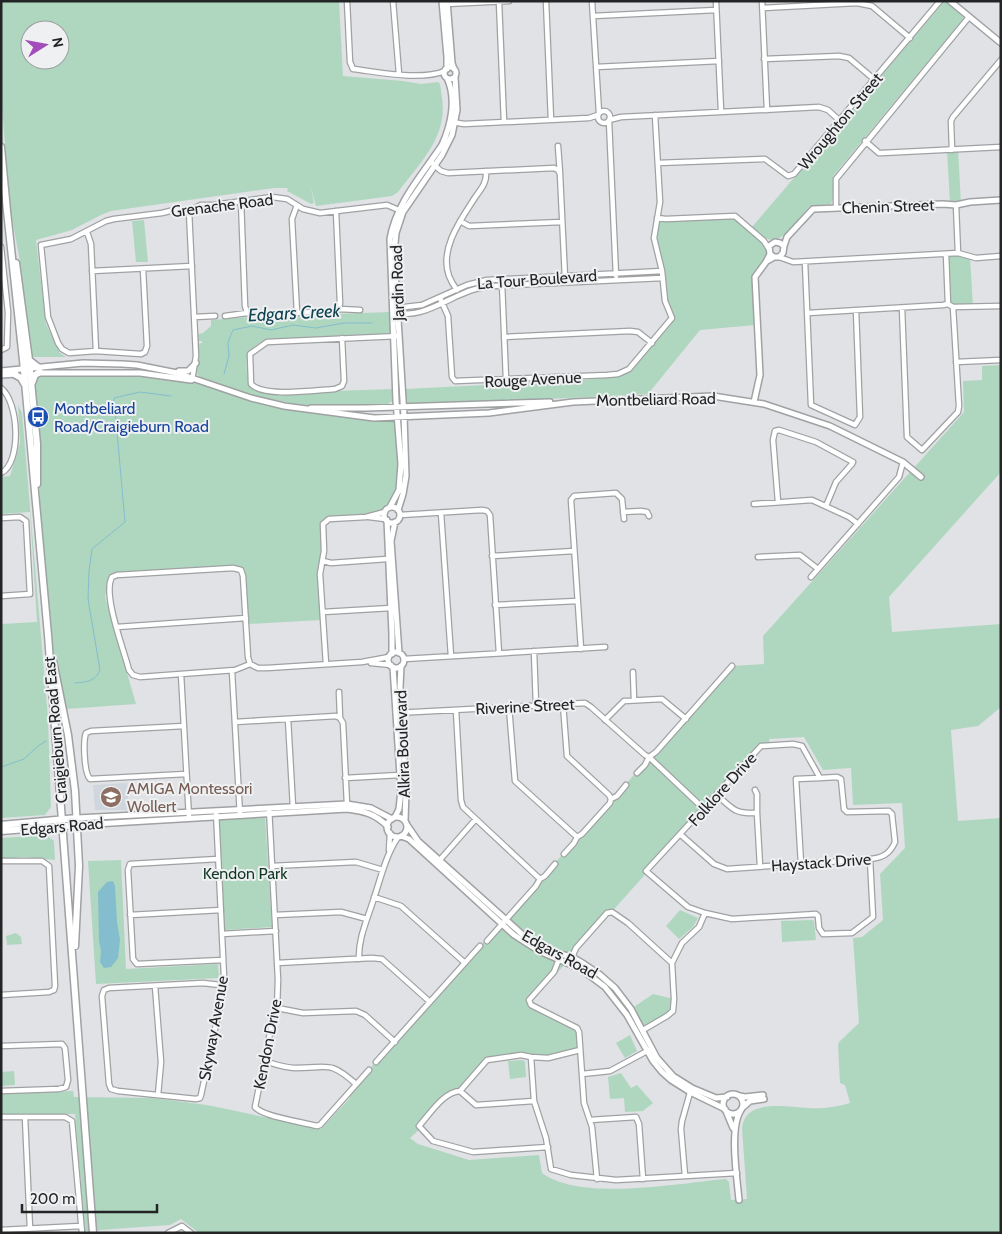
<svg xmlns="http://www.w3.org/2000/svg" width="1002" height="1234" font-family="Cabin,sans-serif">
<rect width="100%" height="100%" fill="#e1e2e5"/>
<path fill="#cfd6de" d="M127,783L129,810H95L93,785Z"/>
<path fill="#afd7bf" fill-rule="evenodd" d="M1,1H339L343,76L403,81L421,84L438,82L440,84C442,96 444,108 442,119C438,146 414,171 398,192L392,196L316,206L311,188L314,203L311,204L287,191L288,188H274L111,211L101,215L72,230L36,240L46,324L60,353L66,357H32L19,256L11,214L7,170L1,95ZM30,30H60V60H30Z
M944,2L948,3L964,18L833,176V198L831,204L810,206C801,214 784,242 772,240C764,239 757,232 752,227Z
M958,149L961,204H950L947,150Z
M719,218C724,218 730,217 735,219C744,223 768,244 767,254C765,263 754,268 752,277L755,325L700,330L648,394L412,406L405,402L403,391L405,389L585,380L619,376L631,370L675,317L666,300L665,272L657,242L658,224L661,221Z
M144,220L148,262H136L132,221Z
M958,253L970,256L973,307H954L948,304L946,254Z
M391,312L392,330L387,334L269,339C262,341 252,347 248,353C245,359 247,384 252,388L270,393L394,389L392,401L388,404L317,407L294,404L249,394L201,378L196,373L198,361V344L202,343V341H198V334L203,333L211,326V320L250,317Z
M1001,365V472L889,597L892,632L1001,624V707L978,726L951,730L958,821L1001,818V1233H199L181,1219L170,1225L85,1231L75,1114H1V1094L73,1091L74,1097L152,1098L207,1105L321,1129L350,1098L347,1094L732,666L764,664L763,636L964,412L963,381L982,380V366ZM804,737L823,770L851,768L853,805L902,803L905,848L880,874L883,920L862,937L853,938L859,1023L839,1042L838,1045L840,1083L845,1085L850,1103C837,1107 822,1109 808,1108C787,1107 745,1098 742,1128L747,1199L731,1200L729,1182L726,1179C678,1183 582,1202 542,1173L539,1155L469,1160L418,1144L410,1138L420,1129L447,1096L460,1091L489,1058L520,1055L548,1058L580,1050L577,1028L532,1001L759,747L770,745L769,739Z
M127,373L188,381L282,408L308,412L374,420L397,418L399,484L389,507L384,511L366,516L331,517L324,521L321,620L249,624L245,573L239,566L110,574L105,597L136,704L66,709L53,651L48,607L40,504L35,381L41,375Z
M18,405L22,413L48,718L51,807L45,815L1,818V624L37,622L30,512L1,514V477L10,476L20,443Z
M265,816L272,927L224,930L217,819Z
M46,835L54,841L55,860L24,857L1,859V838Z
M121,860L126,969L218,964L219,978L96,984L88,861Z
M680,910L698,918L693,927L679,939L666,926Z
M812,920L814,921L816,940L782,942L781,921Z
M16,933L21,937L22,944L7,945L6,936Z
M653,994L674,999L673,1011L643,1030L631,1009Z
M630,1035L637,1051L625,1058L616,1043Z
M523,1060L525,1062L526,1077L510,1079L508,1061Z
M14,1071L15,1085L1,1086V1072Z
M621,1073L631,1088L637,1085L653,1103L643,1111L625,1112L624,1098L610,1099L608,1077Z"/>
<path fill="#83bdce" d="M113,881L115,886L117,922L120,940L118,958L111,967L104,968L100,962L101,951L99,941L98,892L107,882Z"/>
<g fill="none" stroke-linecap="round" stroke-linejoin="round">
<path stroke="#83bdce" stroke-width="1" d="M224,374L229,356L228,342L233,330L252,326L271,330L293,325L316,328L344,323H372
M75,683C86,682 95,682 100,670L88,599L89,571L92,549L125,522L114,398L140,392L171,396
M1,767L24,759L38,746L46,741"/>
<g stroke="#9fa1a3" stroke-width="7">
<path id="minor" d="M347,1L350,62L353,69C379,72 420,81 445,71
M393,1L399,74
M546,1L551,120
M592,1L599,113
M716,1L721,111
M762,1L767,110
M499,2L504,122
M446,4L509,1
M763,8L857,3L872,6L910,38
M593,16L716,10
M764,59L839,56L849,58L875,80
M596,67L719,61
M598 117a6 6 0 1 1 12 0a6 6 0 1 1-12 0Z
M609,120L621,117L819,107L828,110L840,121
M609,121L616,276
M452,122L464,124L589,118L598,115
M865,141L879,153H882L1001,147
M558,146L560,173
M952,150L951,121L953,117L1001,60
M431,162L441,171L448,173L554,168L558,170L560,174L565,278
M658,163L765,159L788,176L794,174L940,1
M241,201L245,306L247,313
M956,205L958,253
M836,208V179L969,17
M189,211L196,356L192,380
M336,211L340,303L339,309
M657,218L666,219L735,216L764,241L769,249
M460,221L469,226L562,222
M87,232L91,244L96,351
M1,247L8,312L7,347L1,350
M946,254L948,304
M779,257L793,262L958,253L976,258L1001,256
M805,262L811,405L855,425L860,417L856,310
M143,269L147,346L145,352L141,354L96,351L69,353L62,349L58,343L48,317L41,245L71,239L106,221L114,219L162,213L178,209L189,211L201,205H213L272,197L287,199L303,209L320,213L387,205L401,211
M92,271L192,266
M502,283L506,379
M457,290C454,286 451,281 449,276C439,248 462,218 476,196C482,188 487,182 486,171
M440,298L448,316L452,377L455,381L607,375L618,374L629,369L672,318L665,301L662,271L654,238L660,202L655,115
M396,308L422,305L467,285L487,280L662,271
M902,308L907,437L922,450L958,412L959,406L953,307
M395,311C415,321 444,301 462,294C472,289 482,287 493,286L663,278
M297,313L292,219L297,205
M808,313L943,305L948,304L953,307L1001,306
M225,316L247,313L254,315L335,311L339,309L360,310
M194,317L215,316
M504,337L630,331L638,332L652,343
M342,338L344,381L342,386L335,389C316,390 264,398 251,384L250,354L267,342L399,336
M956,362L1001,360
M1,388C19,402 22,463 1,473
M778,502L773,440L775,431L779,430L816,442L853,462L852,464L836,482L826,506
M754,504L812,500L849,517L858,524
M623,512L641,511L647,512L649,516
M441,513L451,656
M400,515L482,510L487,511L490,515L499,653
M369,517L385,519
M1,518L20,517L26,521L30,594L1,596
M492,556L574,551
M758,557L800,555L818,569
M323,561L331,563L387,559
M233,568L241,570L243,576L248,657L250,664L235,670L140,677L133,675L129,670C124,650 102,594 112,577L117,575Z
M811,577L899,477L903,462
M495,605L577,601
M323,612L391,608
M117,627L246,618
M581,649L571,500L574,496L616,493L622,499L624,519
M534,651L536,705
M404,659L605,647
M371,663L391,665
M250,664L258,668H267L362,662L389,657
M326,664L320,574L324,551L323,524L329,519L366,517L385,512
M232,671L240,815
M633,672L634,700
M181,674L189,818
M339,692L340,718L343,723L347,804
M563,704L567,756L609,795L611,799
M509,707L515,781L577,837
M456,710L461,800L463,807L540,879
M396,713L585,703L591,707L645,755L649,757L704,809
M288,719L293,807
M605,720L624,701L662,699L686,719
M235,722L336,716L340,718
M184,726L91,731L86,733C83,741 84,773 90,779L186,774
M637,773L645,765L649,757L656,752L732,666
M345,778L400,775
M755,790L757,794V813
M717,795C733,809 734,814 757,813L760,866
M269,808L278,980L277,1008L273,1018L255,1107C263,1117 303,1122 317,1126L320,1125L369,1070
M216,811L224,977L220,985L222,996L201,1095L200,1098L196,1099L118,1091L111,1089L109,1084L102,996L104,990L109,988L203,983L220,985
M681,835L714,864L727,869L870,859C882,858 890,854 895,842L892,814L889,811L847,812L844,809L841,779L837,777L820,778
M389,850L390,833
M564,854L574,843L577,837L582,834L610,803L611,799L617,796L626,785
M218,859L130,864L128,870L133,959L137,964L223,960
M1,861H42L49,866L55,986L54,990L49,992L1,995
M438,862L475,820
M272,866L356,862L383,870
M540,879L545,876L555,864
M374,897L401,906L465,963
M705,913L688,907L646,871L761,746L793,744L802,746L820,778L796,779L801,864
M130,915L221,910
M275,915L341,912L367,919
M222,934L276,931
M487,941L536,886L540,879
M572,957L576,948L607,913L612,912L628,923L672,963
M359,959C358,938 368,918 374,898C381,877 386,855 398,837
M559,959L554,972L529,1000L531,1005L577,1028L579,1032L584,1103L592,1127L597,1179
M277,963L372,958L382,959L430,1002
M155,986L161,1062L158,1095
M277,1008L303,1013L356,1011L365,1015L395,1042
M643,1030L667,1016L673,1011L674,999L672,963L682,943L699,927L705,913L732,919L816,914L818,916L819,928L823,934L852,933L873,917L870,859
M1,1046L62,1044L65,1048L68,1080L66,1087L59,1089L1,1091
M580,1050L548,1058L531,1057L534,1101L546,1138L551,1169L571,1175L616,1180L737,1173
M531,1057L521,1055L487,1060L460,1091C443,1092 430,1114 419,1126L433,1141L473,1152L548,1147
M264,1061C274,1064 285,1068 295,1068C329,1068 329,1060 356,1084
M376,1062L480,946
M582,1074L610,1071L649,1050
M460,1091L476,1105L534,1101
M1,1117H65L72,1121L82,1233
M25,1117L30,1229
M590,1120L636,1117L639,1124L643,1179
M685,1176L681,1129L682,1121L691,1089
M1,1230L81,1226
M168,1233L182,1226L191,1233"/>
</g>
<g stroke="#9fa1a3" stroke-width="8">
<path id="tertiary" d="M442,1L447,57V69
M447,1L452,63L454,69
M950,1L1001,43
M444 73a6 6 0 1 1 12 0a6 6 0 1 1-12 0Z
M784,246L787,237L813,209L943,204L956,205L970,202L1001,200
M767,261L774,257H779L783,253L784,246L780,243L775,242L769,246L770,254L774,257
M1,371L83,363L122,364L137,365L177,373L251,398L284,406L374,418L489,413L573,402L713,396L764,404L830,426L903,462L921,477
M179,371H188L196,363
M37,373H140L191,380
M1,375L16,374
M754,402L760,375L755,277L766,262L770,254
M311,408H366L550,402
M390,507L399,490L401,464L396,401L390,239C396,203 422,175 442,145C451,125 457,99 447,78
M384 515a8 8 0 1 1 16 0a8 8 0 1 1-16 0Z
M398,510L403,494L406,476L404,416L394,254L396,233L403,212L442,155L452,135L457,110L455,77
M387,520L392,634V654
M395,522L391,541L399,653
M388 660a8 8 0 1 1 16 0a8 8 0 1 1-16 0Z
M401,666L400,687L406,790L405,821
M393,667L401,791L399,809L395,817
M387 827a10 10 0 1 1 20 0a10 10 0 1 1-20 0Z
M77,818L347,804L371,808L392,819
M78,825L347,809C364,811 376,814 388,827
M407,825L418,841L523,935L556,953L572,957L584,964L599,974L615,988L631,1009L657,1058L673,1076L692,1088L716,1098L727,1097
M401,836L409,839L514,935L539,951L581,969L605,987L627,1015L653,1061L662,1072L671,1080L690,1092L725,1109
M723 1104a10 10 0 1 1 20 0a10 10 0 1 1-20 0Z
M740,1096L745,1097L763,1095
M742,1108L750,1101L764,1099
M726,1111L733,1128
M739,1200C737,1178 729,1128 741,1110"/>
</g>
<g stroke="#9fa1a3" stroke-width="9">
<path id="secondary" d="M1,147L7,211L23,360L48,635L93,1233
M16,263L29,360L37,444V484
M29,360L38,367
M14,374L21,378L25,385
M32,383L35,375L40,372
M53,661L68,735L75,791L79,866L75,946
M1,825L77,818
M1,831L78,825"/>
</g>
<use href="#minor" stroke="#fff" stroke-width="4.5"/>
<use href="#tertiary" stroke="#fff" stroke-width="5"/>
<use href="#secondary" stroke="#fff" stroke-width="6"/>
</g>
<defs>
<g id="bus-disc" transform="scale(1.125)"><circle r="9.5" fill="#1a4fb4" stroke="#eef0f2"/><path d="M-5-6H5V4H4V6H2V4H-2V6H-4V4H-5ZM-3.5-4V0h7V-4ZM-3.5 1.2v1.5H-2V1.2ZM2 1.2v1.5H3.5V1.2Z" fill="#fff"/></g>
<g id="school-disc" transform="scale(1.125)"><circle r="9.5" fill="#8d6e63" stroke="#eef0f2"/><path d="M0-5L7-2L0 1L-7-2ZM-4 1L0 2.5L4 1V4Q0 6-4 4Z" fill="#fff"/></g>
</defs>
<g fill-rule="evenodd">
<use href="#bus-disc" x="38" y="417"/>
<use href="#school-disc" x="111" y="797"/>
</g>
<g text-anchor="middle" stroke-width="4" stroke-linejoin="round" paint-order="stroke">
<g font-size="16" fill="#232425" stroke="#eef0f2">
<text transform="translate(840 121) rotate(-50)" y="6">Wroughton Street</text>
<text transform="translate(222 205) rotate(-7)" y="6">Grenache Road</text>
<text transform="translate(888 206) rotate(-2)" y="6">Chenin Street</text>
<text transform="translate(537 279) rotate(-4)" y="6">La Tour Boulevard</text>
<text transform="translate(397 283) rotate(-92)" y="6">Jardin Road</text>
<text transform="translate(533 379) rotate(-3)" y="6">Rouge Avenue</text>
<text transform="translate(656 399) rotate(-1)" y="6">Montbeliard Road</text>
<text transform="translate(525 706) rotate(-3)" y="6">Riverine Street</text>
<text transform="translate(55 730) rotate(-95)" y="6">Craigieburn Road East</text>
<text transform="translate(402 744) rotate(-92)" y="6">Alkira Boulevard</text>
<text transform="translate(722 789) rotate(-48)" y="6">Folklore Drive</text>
<text transform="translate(62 826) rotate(-5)" y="6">Edgars Road</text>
<text transform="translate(821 862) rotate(-4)" y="6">Haystack Drive</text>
<text transform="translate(560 954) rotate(29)" y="6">Edgars Road</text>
<text transform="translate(213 1028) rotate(-80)" y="6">Skyway Avenue</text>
<text transform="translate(267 1044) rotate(-79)" y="6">Kendon Drive</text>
</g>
<g font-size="16" fill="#164399" stroke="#eef0f2" text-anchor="start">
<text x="54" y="414">Montbeliard<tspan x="54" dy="18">Road/Craigieburn Road</tspan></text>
</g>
<g font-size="16" fill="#785e54" stroke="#eef0f2" text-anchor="start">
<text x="127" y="794">AMIGA Montessori<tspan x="127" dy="18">Wollert</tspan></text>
</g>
<g font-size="16" fill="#123926" stroke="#eef0f2">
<text x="245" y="879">Kendon Park</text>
</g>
<g font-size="18" font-style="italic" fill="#0e424f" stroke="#eef0f2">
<text transform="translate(294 313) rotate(-3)" y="6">Edgars Creek</text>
</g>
</g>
<rect width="1002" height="1234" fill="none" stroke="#232425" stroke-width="5"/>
<g transform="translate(45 45) rotate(79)"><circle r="24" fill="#eef0f2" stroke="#9d9ea0"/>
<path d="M0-4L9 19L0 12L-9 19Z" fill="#a24dbb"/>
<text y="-8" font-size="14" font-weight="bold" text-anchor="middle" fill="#232425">N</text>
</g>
<path d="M22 1204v8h135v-8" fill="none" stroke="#232425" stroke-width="2.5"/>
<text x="30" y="1204" font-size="15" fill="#232425" stroke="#eef0f2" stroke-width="4" paint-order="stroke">200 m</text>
</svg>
